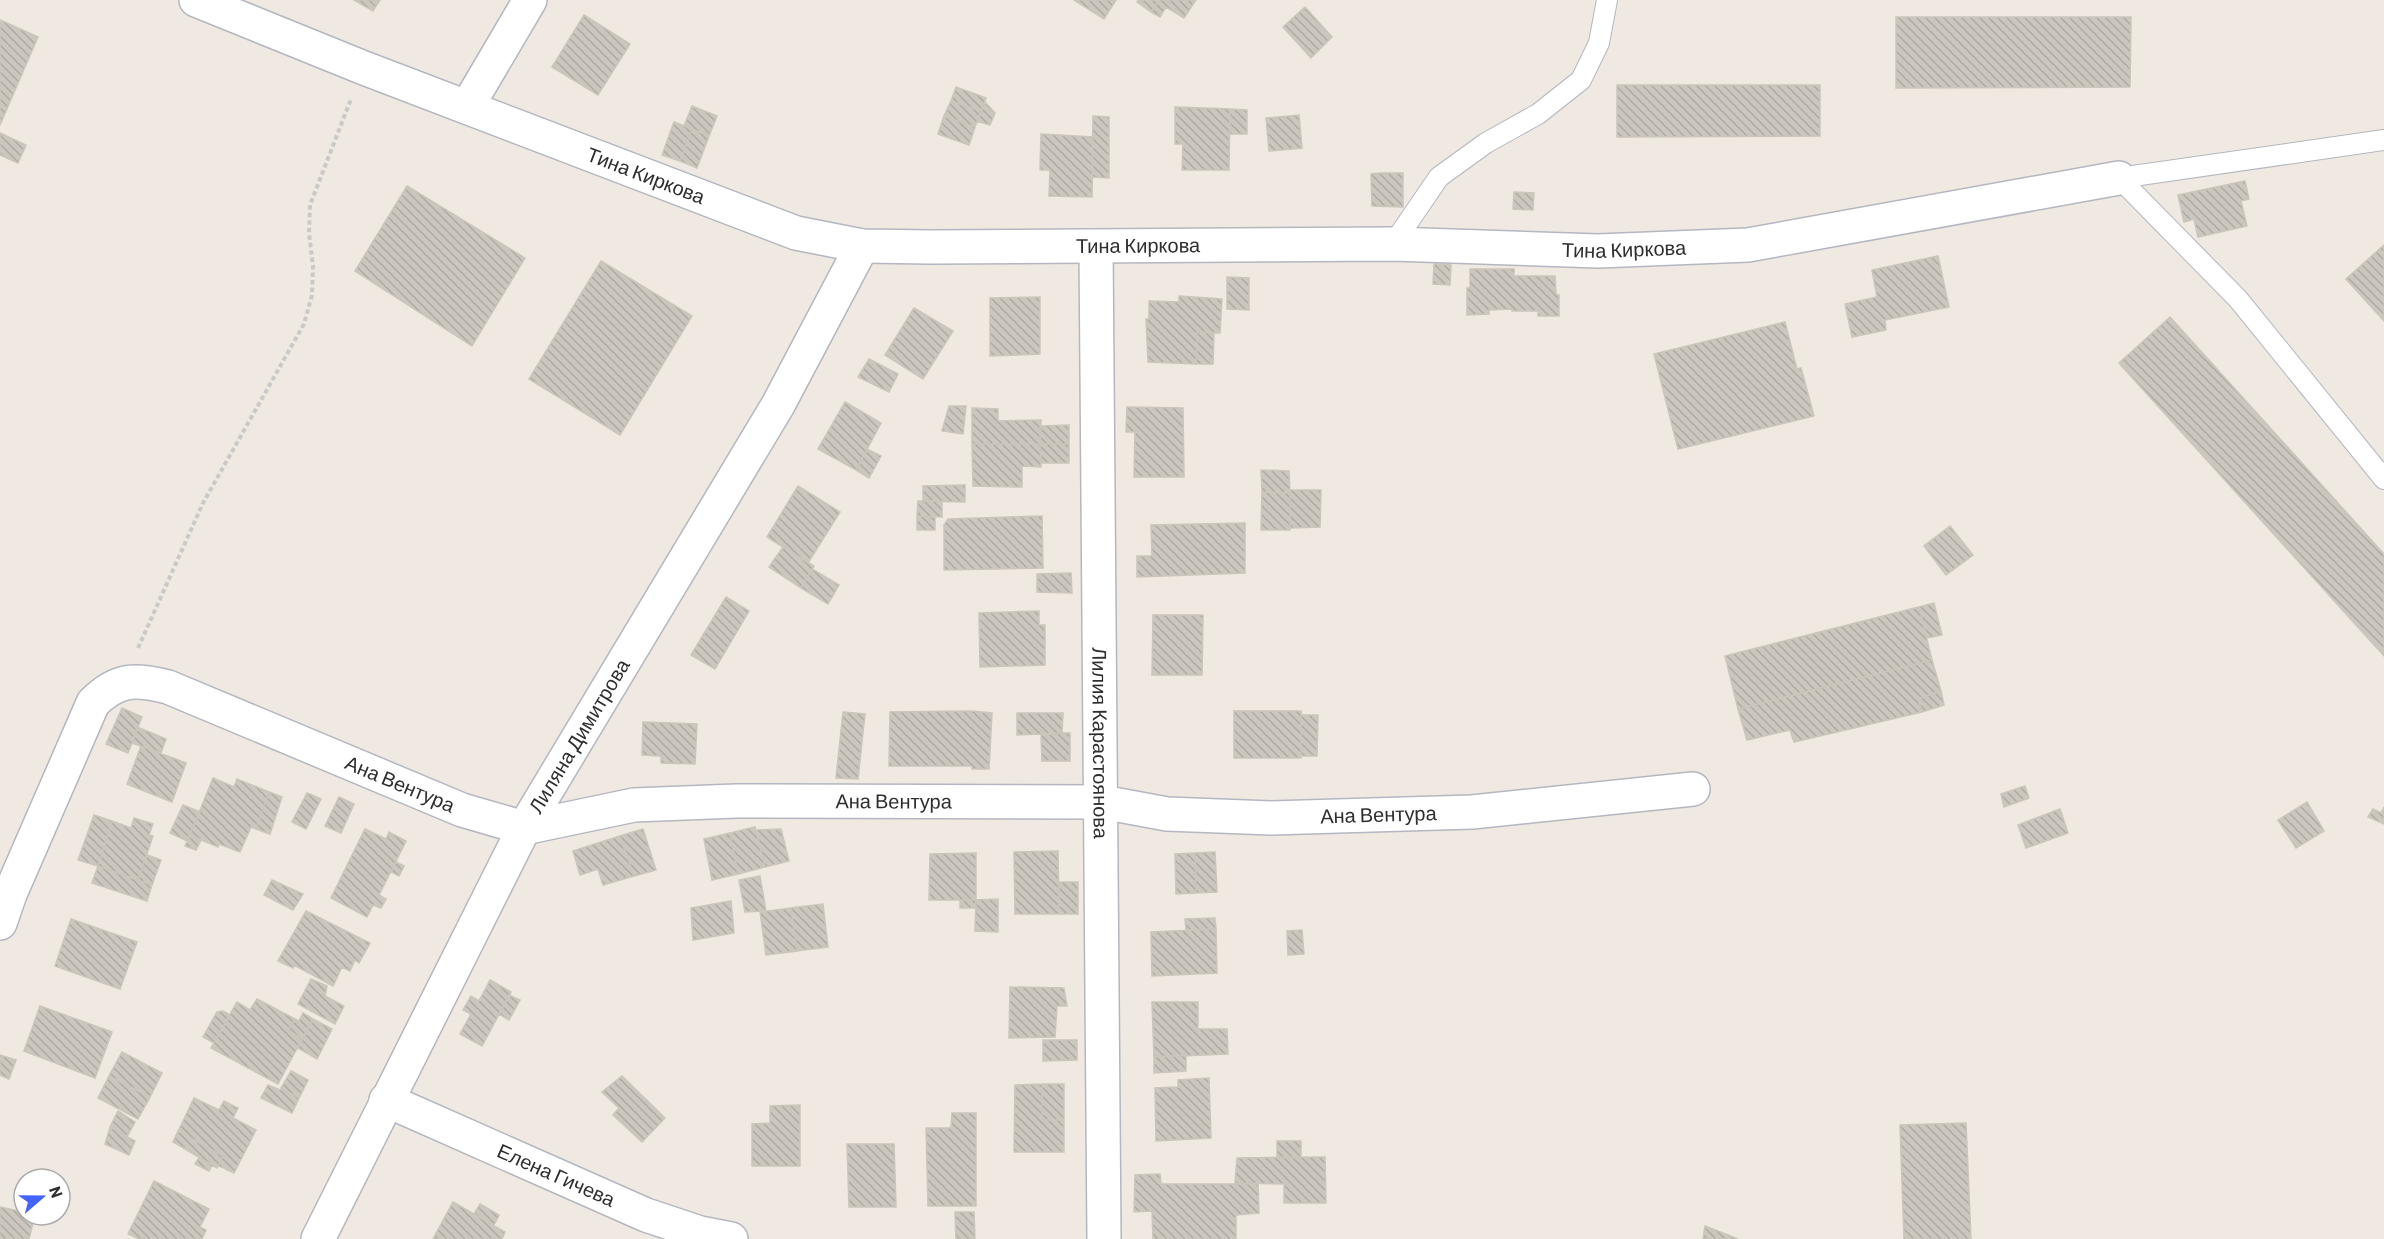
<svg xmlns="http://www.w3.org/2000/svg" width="2384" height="1239" font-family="Barlow,sans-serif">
<defs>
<pattern id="building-back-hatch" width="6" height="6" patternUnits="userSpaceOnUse" patternTransform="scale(1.5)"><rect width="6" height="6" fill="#cbc7bf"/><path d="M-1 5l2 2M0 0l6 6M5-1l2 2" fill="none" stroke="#afaba4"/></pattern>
</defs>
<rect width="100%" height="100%" fill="#efe9e1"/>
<path fill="url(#building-back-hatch)" stroke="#cbc5ba" stroke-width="1.5" d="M354,0H380L373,11Z
M1074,0H1116L1104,19Z
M1139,0H1159L1151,12L1137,2Z
M1159,0H1196L1184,18L1166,7L1160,17L1151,12Z
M1305,7L1332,37L1311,58L1283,27Z
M584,15L630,44L598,95L552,67Z
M1896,17H2131L2130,87L1896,88Z
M0,20L38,37L0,125Z
M1617,85H1820V136L1617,137Z
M956,87L986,98L981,111L951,101Z
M951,101L981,111L975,127L944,116Z
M985,102L995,113L990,125L977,121Z
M692,106L717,116L709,136L684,126Z
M1175,107L1230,109L1229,170H1182L1183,144H1175Z
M1230,109L1247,110V134H1230Z
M1299,115L1302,148L1269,151L1266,118Z
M944,116L975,127L969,145L938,134Z
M1093,116L1109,117V178L1092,177Z
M674,122L692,129L680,161L662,155Z
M692,129L709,136L697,168L680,161Z
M0,133L26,145L18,163L0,155Z
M1041,134L1093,137L1092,197L1049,196L1050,170H1040Z
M1380,173H1403V207L1372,206L1371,174Z
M2245,181L2249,199L2241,201L2247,226L2198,237L2194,219L2184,222L2178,195Z
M407,186L525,258L472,346L355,271Z
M1514,192L1534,193L1533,210L1513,209Z
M2384,245V321L2346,279Z
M1938,256L1949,307L1885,320L1886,330L1852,337L1845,304L1877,297L1872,270Z
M601,261L692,316L620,435L529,379Z
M1434,264L1451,265L1450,285L1433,284Z
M1470,269H1514V276H1555L1556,294L1559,295V316H1538V311H1512V309L1489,310V314L1467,315V288H1470Z
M1227,277L1249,278V310L1227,309Z
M1179,296L1222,299L1220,333L1197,332L1196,364L1148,362L1146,319H1149V301L1179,302Z
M1040,297V354L990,356V298Z
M914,308L953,331L923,379L885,355Z
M2170,317L2384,554V656L2119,363Z
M1785,322L1797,369L1801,368L1814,416L1678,449L1654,354Z
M1197,332L1214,333L1213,364H1196Z
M869,359L898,374L889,392L858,377Z
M845,402L881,423L856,470L818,449Z
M949,406H966L963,434L942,431Z
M1127,407L1183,408L1184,477H1134L1135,432H1126Z
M972,408L998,409V421L1041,420L1040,444H972Z
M1069,425V444H1040V426Z
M972,444H1040L1041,467L1022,466V487L973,486Z
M1040,444H1069V463H1041Z
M867,449L881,456L869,478L856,470Z
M1261,470L1289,471L1290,493L1262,492Z
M965,485V502L923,501V486Z
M798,486L840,512L808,563L767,537Z
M1290,490H1321L1320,527L1290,528Z
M1262,492L1290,493V530H1261Z
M918,501H942V517L917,516Z
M917,516L935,517V530H917Z
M1042,516L1043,568L944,570V525L948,519Z
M1245,523V573L1137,577V556H1152L1151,525Z
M1950,526L1973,555L1946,575L1924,546Z
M783,547L814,566L801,588L769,567Z
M812,569L839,585L828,604L801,588Z
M1071,573L1072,593L1037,592V574Z
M726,597L749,611L715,669L691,655Z
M1934,603L1942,635L1927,638L1919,607Z
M1919,607L1932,660L1738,709L1725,656Z
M1039,611V625H1045V665L980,667L979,613Z
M1153,615H1203L1202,675H1152Z
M1932,660L1941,691L1918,699L1922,712L1794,742L1790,730L1747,740L1738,709Z
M1941,691L1944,705L1922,712L1918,699Z
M122,708L142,717L128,753L106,744Z
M971,711L992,713L989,769H972V766H889L890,712Z
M1234,711H1301V758H1234Z
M843,712L865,714L858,779L836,778Z
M1017,713H1063L1062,733L1017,735Z
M1301,715H1318L1317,756H1301Z
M643,722L697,724L695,764L661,763V756L642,755Z
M137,727L166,739L161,753L132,743Z
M1062,733H1070V761H1042L1041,735Z
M141,746L186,763L172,802L127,784Z
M213,778L234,787L237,779L269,792L256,829L251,827L240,852L219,844L218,847L190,835Z
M2025,786L2029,798L2004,807L2001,794Z
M269,792L282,797L270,834L256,829Z
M307,793L321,799L306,829L292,822Z
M339,797L354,804L341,833L325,826Z
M2307,802L2324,831L2296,848L2278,820Z
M183,805L200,812L187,841L170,833Z
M2384,807V824L2368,817L2373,809L2381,813Z
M2060,809L2068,833L2026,848L2018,825Z
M94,815L112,821L98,866L78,860Z
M134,818L153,824L149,835L153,836L138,880L98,866L112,821L131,828Z
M755,827L765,867L738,874L730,833Z
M365,829L386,839L389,832L406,841L379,895L386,899L381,908L373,905L367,917L331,898Z
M643,829L656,870L634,876L620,836Z
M781,829L789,861L765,867L756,830Z
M730,833L738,874L712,880L704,839Z
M190,835L201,840L196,850L185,846Z
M620,836L634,876L603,885L598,869L580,875L573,851Z
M1058,851L1059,914H1015L1014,852Z
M1215,852L1217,892L1196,893L1195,853Z
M976,853V900H929L930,854Z
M1195,853L1196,893L1176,894L1175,854Z
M147,855L161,860L152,885L138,880Z
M396,862L404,866L399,876L391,872Z
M98,866L152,885L147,901L92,883Z
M760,876L766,911L745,912L739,880Z
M272,880L303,894L293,910L264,895Z
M1059,882H1078V914H1059Z
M998,899V932L975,931L976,900Z
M960,900H976L975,908H960Z
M731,901L734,933L693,940L691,908Z
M823,904L828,947L797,951L791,908Z
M791,908L797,951L766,955L760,912Z
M306,911L370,943L359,963L355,960L350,971L342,967L333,986L294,965L293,968L278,961Z
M1215,918L1216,929L1186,930L1185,919Z
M71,919L137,942L120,989L55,966Z
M1216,929L1217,973L1152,976L1151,932Z
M1302,930L1304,954L1288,955L1287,931Z
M311,979L327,986L325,996L344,1006L335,1024L298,1004Z
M490,980L511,992L482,1046L460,1034L471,1014L463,1010L471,996L479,1001Z
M1010,987L1064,988L1067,1006H1057L1055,1037L1009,1038Z
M509,995L520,1000L509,1020L499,1014Z
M257,999L295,1019L288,1030L302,1039L278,1084L211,1048L237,1002L250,1010Z
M1152,1002H1198V1029H1227L1228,1054L1154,1057Z
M40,1006L112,1032L95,1078L24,1051Z
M223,1011L230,1015L214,1043L203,1037L217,1012Z
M303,1013L313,1019L302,1039L288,1030L295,1019L299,1021Z
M313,1019L332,1029L317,1059L298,1048Z
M1043,1040H1077V1060L1043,1061Z
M122,1052L162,1073L150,1097L109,1076Z
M0,1055L16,1060L9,1079L0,1075Z
M1186,1055V1071L1154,1073V1057Z
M291,1071L308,1080L299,1098L281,1088Z
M109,1076L150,1097L138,1119L98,1098Z
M622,1076L665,1118L642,1142L613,1115L619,1108L602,1092Z
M1209,1078L1211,1138L1156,1141L1155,1088L1178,1087V1080Z
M1042,1084H1064V1120H1042Z
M1042,1084V1120H1064V1152H1014L1015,1085Z
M268,1085L280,1090L281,1088L299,1098L292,1113L261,1098Z
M194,1098L219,1110L224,1101L238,1108L233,1118L256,1130L234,1173L213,1163L209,1171L195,1164L200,1156L173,1142Z
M800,1105V1166H752V1124L770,1123V1106Z
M118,1111L135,1122L127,1137L110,1127Z
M952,1113H976V1206H928L926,1128H951Z
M1966,1123L1971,1239H1904L1900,1125Z
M110,1127L135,1141L129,1155L105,1144Z
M178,1131L223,1156L217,1168L173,1142Z
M1277,1141H1301V1158H1277Z
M847,1144H894L896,1207H849Z
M1325,1157L1326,1203H1284V1184L1235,1183L1237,1158Z
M1160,1174L1161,1184H1258L1259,1213L1236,1215V1239H1153L1152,1211L1134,1212L1135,1175Z
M154,1181L209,1209L200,1227L206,1230L202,1239H139L128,1234Z
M453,1202L505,1232L502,1239H433Z
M480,1204L499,1215L494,1225L474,1214Z
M0,1207L24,1212V1215H35L29,1239H0Z
M955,1212H974L975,1239H956Z
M1705,1226L1738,1239H1703Z"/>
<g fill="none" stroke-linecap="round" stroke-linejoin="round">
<g stroke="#b4b7c1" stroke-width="22">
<path id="lane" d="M2119,178L2238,299L2384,479
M2119,178L2384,140
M1393,244L1439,177L1486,143L1538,114L1581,80L1599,43L1607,0"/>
</g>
<g stroke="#b4b7c1" stroke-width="36">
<g id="street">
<path id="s1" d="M196,0L364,68L796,233L862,246L931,247L1393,244L1598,251L1748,245L2119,178"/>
<path d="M467,107L530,0"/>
<path id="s2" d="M1096,247L1104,1239"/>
<path id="s3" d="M0,923L10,894L93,703C118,678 135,679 168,687L462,810L524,828L634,805L736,801L1102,802L1167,814L1271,818L1472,812L1693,789"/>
<path id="s4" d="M386,1100L646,1215L700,1233L731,1239"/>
<path id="s5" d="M318,1239L524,828L778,405L862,246"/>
</g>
</g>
<path stroke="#c9c9c9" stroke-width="4" stroke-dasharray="4.5 3" stroke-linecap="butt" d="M138,648L203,503L304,324L312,295L313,266L309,233L310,205L351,99"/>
<use href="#lane" stroke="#fff" stroke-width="20"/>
<use href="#street" stroke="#fff" stroke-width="33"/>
</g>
<g text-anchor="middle" stroke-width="4.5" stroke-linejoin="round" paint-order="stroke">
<g font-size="20" fill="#2e2e2e" stroke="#fff">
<text dy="7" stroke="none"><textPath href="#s1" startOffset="483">Тина Киркова</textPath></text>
<text dy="7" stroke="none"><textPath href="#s1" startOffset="987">Тина Киркова</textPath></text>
<text dy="7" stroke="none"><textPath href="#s1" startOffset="1473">Тина Киркова</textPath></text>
<text dy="7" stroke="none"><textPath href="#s5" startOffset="567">Лиляна Димитрова</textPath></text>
<text dy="7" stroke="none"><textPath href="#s2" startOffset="496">Лилия Карастоянова</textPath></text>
<text dy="7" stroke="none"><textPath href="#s3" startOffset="572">Ана Вентура</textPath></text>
<text dy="7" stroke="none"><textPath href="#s3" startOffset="1076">Ана Вентура</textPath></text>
<text dy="7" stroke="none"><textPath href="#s3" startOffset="1562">Ана Вентура</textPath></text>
<text dy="7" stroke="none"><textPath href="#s4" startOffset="186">Елена Гичева</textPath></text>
</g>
</g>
<g transform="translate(42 1197) rotate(70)"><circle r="28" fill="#ffffff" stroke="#ababab" stroke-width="1.5"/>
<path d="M0-4.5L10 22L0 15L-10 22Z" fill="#4264fb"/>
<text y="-9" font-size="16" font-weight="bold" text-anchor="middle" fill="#2e2e2e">N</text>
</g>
</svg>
